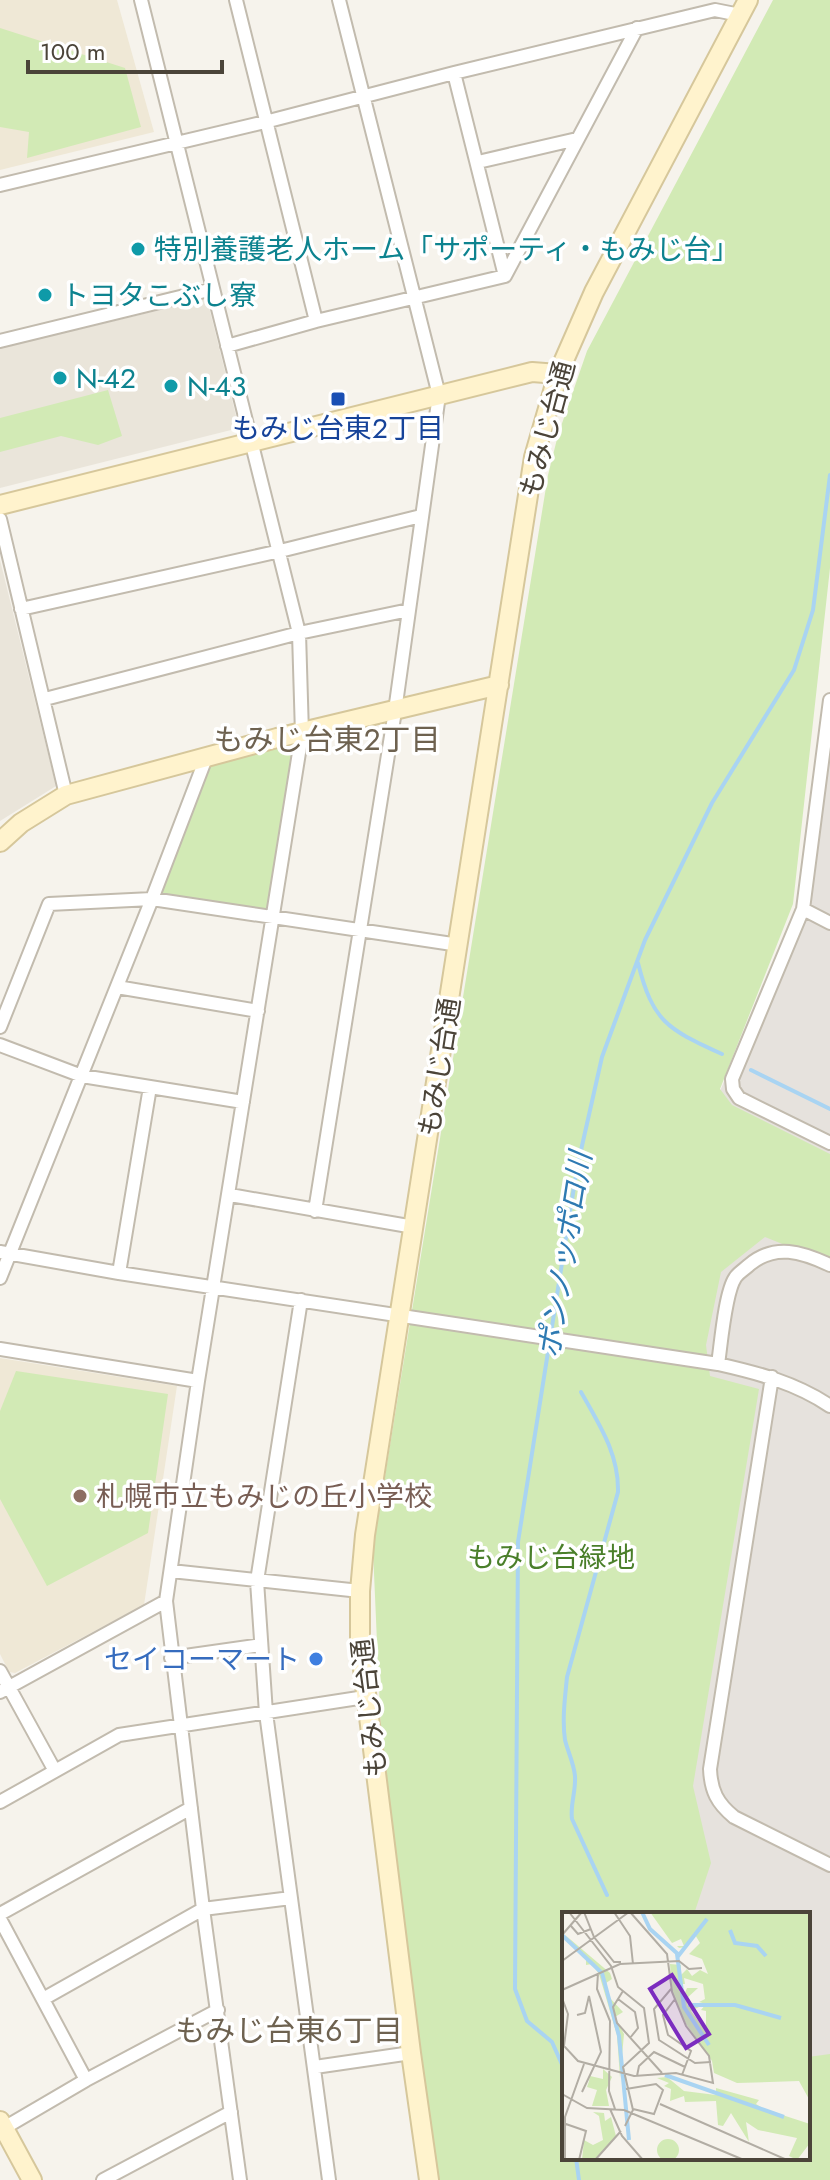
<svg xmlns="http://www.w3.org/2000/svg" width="830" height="2180" font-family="Jost,'Noto Sans JP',sans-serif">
<rect width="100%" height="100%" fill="#f6f3ec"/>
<path fill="#eae5da" d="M207,299L239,428L0,488V348Z
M0,560L56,786L0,821Z"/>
<path fill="#e6e2dd" d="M830,704V2126L808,2109V1914H668L718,1096L797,905Z"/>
<path fill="#efe8d6" d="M0,0H117L154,132L0,170Z
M0,1358L177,1386L144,1605L15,1673L9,1672L0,1654Z"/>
<path fill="#d2eab5" d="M773,0H830V568L793,904L720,1089L732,1105L830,1154V1263L765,1237L721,1272L706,1345L710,1376L759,1389L693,1786L711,1863L694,1914H564V2158H808V2057L830,2054V2180H438L416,2044L381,1735L373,1550L548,475L558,435L587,351Z
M0,28L125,68L141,127L27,158L29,132L0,127Z
M108,390L122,436L98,445L61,436L0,452V418Z
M302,734L273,917L152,899L206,758Z
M16,1371L168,1394L148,1533L47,1586L0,1499V1411Z"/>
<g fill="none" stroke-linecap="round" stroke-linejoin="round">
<path stroke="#a9d4f2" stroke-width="4" d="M638,963C653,1023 668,1029 722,1054
M751,1070L830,1109
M581,1392C599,1424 619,1454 618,1492L567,1677C565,1698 562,1719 565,1740C568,1752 574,1764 575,1776C576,1792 570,1804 572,1819L607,1895
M564,2069L552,2042L527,2021L515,1989L518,1542L577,1168L602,1057L645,940L712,803L794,670L813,610L830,475
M576,2158L579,2180"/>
<g stroke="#c2bbae" stroke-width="16">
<path id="street" d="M141,0L299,633L302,734L198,1381L166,1601L203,1909L240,2180
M236,0L316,321
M454,73L505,276
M478,162L577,139
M0,185L265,122L454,73L715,10L740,15
M0,341L213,289
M227,346L316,321L505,276L637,28
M0,519L66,795
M21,609L280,551L421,516
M45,699L299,633L409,610
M830,700L803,909L732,1079L733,1089L739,1098L830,1143
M803,909L830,923
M117,987L258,1011
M0,1027L49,904L152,899L459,945
M0,1045L82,1076L243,1102
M230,1195L414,1227
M315,1211L395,711L439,395L339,0
M0,1252L119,1273L718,1364C758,1373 796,1383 830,1406
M119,1273L150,1087
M0,1278L152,899L206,758
M301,1300L257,1581L266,1713L329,2180
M0,1349L198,1381
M718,1364C721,1344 725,1293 735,1278C738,1273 745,1269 749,1265C775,1243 802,1252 830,1265
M772,1377L710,1769C711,1791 717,1803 734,1817L830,1865
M171,1571L360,1591
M171,1658L261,1645
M0,1671L55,1771
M0,1692L166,1601
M0,1802L119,1735L365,1697
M0,1914L191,1808
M0,1919L86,2080
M43,1999L203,1909L291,1898
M315,2067L411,2053
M4,2128L86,2080L218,2010
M103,2180L231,2112"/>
</g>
<g stroke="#d6c79b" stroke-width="22">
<path id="secondary" d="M0,505L532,372L558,374
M0,842L21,823L66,795L277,738L499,685
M0,2121L32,2180
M429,2180L411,2053L360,1645V1591L365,1535L534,457L558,374L594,292L748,0"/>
</g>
<use href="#street" stroke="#fff" stroke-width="12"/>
<use href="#secondary" stroke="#fff3cd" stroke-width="18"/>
</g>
<g fill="#0f9aa8" stroke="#fff" stroke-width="3">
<circle cx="138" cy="249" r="8"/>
<circle cx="45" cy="295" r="8"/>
<circle cx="60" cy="378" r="8"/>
<circle cx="171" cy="386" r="8"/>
</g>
<rect fill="#1a4fb4" stroke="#fff" stroke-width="3" x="330" y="391" width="16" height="16" rx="4"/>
<circle fill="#8d6e63" stroke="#fff" stroke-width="3" cx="80" cy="1496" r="8"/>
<circle fill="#3f7fe0" stroke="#fff" stroke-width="3" cx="316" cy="1659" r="8"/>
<g text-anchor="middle" stroke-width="7" stroke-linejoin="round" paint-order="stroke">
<g font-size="28" fill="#0d838f" stroke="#fff" text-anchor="start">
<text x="154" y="259">特別養護老人ホーム「サポーティ・もみじ台」</text>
<text x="61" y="305">トヨタこぶし寮</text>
<text x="76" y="388">N-42</text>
<text x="187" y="396">N-43</text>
</g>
<g font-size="28" fill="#164399" stroke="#fff">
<text x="338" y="438">もみじ台東2丁目</text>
</g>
<g font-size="28" fill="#4b4439" stroke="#fff">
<text transform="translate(547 429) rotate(-75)" y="10">もみじ台通</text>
<text transform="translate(439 1067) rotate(-81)" y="10">もみじ台通</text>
<text transform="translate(369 1708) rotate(-96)" y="10">もみじ台通</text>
</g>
<g font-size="28" fill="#785e54" stroke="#fff" text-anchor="start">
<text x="96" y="1506">札幌市立もみじの丘小学校</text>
</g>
<g font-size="28" fill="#4a7f2a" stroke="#fff">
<text x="551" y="1567">もみじ台緑地</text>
</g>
<g font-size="28" fill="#366cbe" stroke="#fff" text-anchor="end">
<text x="300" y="1669">セイコーマート</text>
</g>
<g font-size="30" fill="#6e6250" stroke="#fff">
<text x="327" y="750">もみじ台東2丁目</text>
<text x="289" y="2041">もみじ台東6丁目</text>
</g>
<g font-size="30" font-style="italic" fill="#2e7ab2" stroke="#fff">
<text transform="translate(565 1255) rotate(-81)" y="10">ポンノッポロ川</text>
</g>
</g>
<g transform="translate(562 1912)">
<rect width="248" height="248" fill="#f6f3ec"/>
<path d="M88,0H248V189L237,169L175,171L152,161L150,149L124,112L110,80L108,52L119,53V63L125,57L130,64L138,58L146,62L140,47L127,42L138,31L132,21L123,35L117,36L115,34H122L119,27L110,31ZM122,66L141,72L143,87L137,90L144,92L139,98L144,99V119L129,99L141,93L126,94L124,87L136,76H125L122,83L117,72H123ZM2,22L48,61L50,67L44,71L47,85L61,100L53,105L62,122L58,166L55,123L37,62L30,52L24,53V45ZM41,157L50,165L44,178L47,194H30L35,178L25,175L27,169L28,164L41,167ZM105,165L122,179L154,183V176L197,188L194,192L202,197L248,212V231L235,248L227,244L235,226L196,218L184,210L187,230L169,201L161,214L156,213L154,189L123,190L122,184L108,189L109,177L102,174L107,171L95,166ZM31,200L42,201L43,209L49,205L54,224L32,248H20L22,228L31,233L41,228L37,204ZM95 238a11 11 0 1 1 22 0a11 11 0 1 1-22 0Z" fill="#d2eab5" fill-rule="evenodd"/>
<path fill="none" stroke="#a9d4f2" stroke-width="4" d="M80,0L88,17L117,43L145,7M168,18L173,31L195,34L204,44M0,23L40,61L57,124L67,228M115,42L122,95L147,133M126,93H173L219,106M103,163L222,205"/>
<path fill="none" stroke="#b2ada4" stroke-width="2" d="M7,0L49,54L56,75L82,96L87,131L61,155L71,198L63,214M22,0L32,25L52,50H59M52,0L68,24L71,52M9,14L16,22L29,17M0,23L20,0M0,49L67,0M36,61L35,77L48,109L47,179L53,197M109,77L92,97L97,128L133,151L149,150M0,78L58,52L117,49L127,57L140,56M61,79L51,95L55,111L100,161M0,86L6,102L2,134L16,149L72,164L114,161L151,171L147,144L124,114L110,80L105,42L68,0M56,87L73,100L76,116L68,126M113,87L101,103L106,123L129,139L120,163M15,103L23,101L27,84L39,140L20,180M75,164L77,154L92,140L123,155M64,177L94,172L101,178L92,202L71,197M0,182L25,196L62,198L182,248M98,192L225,248M48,197L60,224L81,248M1,211L24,219L17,248M3,248V205L22,152M33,248L59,219"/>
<path fill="#7b2cbf" fill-opacity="0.15" stroke="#7b2cbf" stroke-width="4" d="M110,63L147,122L124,136L88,77Z"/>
<rect width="248" height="248" fill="none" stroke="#4b4439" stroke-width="4"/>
</g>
<path d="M28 60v12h194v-12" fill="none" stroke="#4b4439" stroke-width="4"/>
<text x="40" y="60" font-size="24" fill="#4b4439" stroke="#ffffff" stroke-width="6" paint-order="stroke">100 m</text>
</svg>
